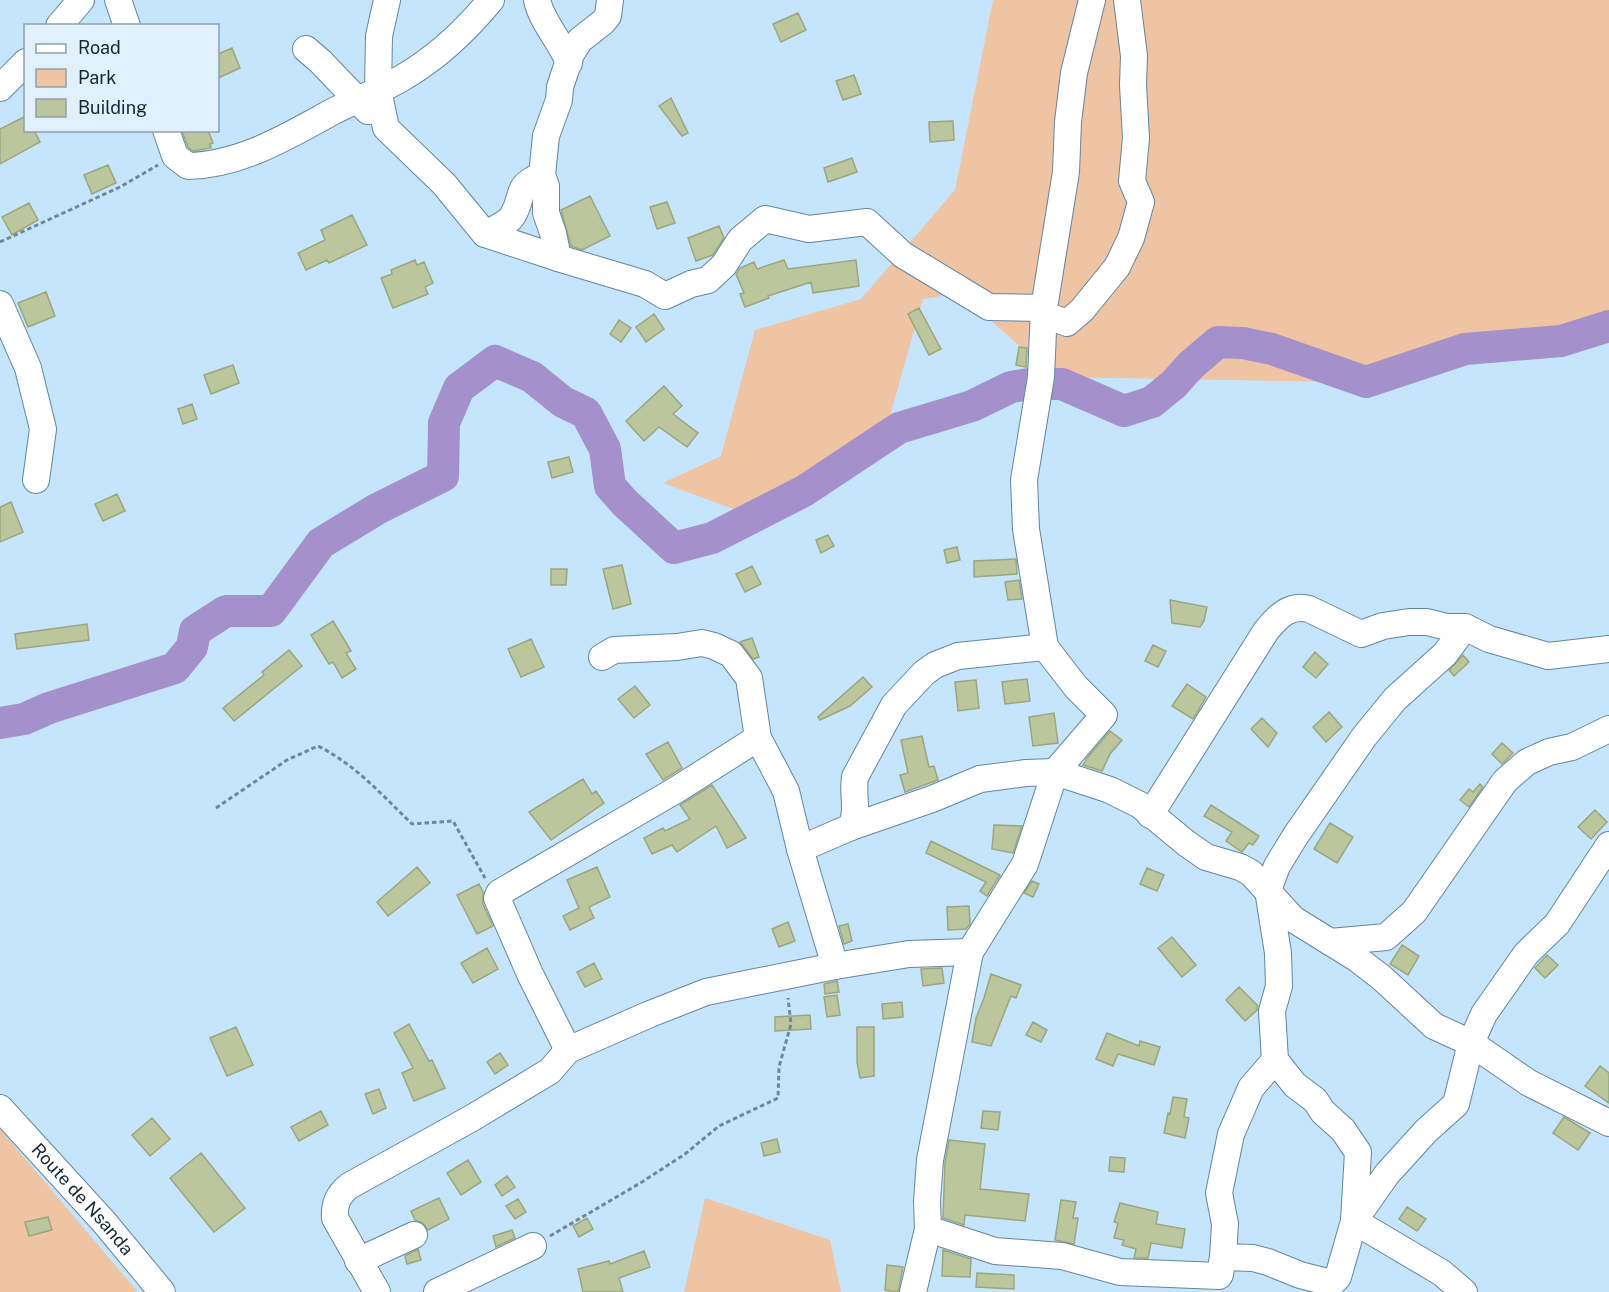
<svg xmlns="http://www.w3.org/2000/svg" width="1609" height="1292" font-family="'Public Sans',sans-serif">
<rect width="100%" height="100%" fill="#c5e5fd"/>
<path fill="#eec4a3" d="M993,0H1609V319L1398,383L1054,377L960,293L923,299L877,462L774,524L663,483L721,456L755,330L861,299L955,190Z
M0,1129L137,1291L136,1292H0Z
M705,1198L830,1240L841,1292H684Z"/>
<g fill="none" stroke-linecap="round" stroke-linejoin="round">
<path stroke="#a491cb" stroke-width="32" d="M0,723L24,719L49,708L175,668L192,647L195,631L226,611H271L321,543L377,509L443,476L444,423L459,388L495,361L532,377L563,402L586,413L605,449L610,486L625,503L674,548L712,538L804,491L899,428L972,406L1011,387L1029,384H1062L1124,411L1152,402L1174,384L1191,365L1218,342L1243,343L1272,349L1366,382L1465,349L1561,341L1609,326"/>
</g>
<path fill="#bbc69c" stroke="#9ba67c" stroke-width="1.5" d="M798,13L806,30L781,42L773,24Z
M232,48L240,68L218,78V54Z
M854,75L861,94L843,100L836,81Z
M671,98L688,133L682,136L659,106Z
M26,116V130H34L40,142L0,164V129Z
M953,121L954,140L930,142L929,122Z
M208,130L213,143L210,144L211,148L193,151L188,147L182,131Z
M852,158L857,172L828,182L824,168Z
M108,165L116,183L92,194L84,175Z
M590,196L610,236L582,250L571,246L561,210Z
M667,202L675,223L657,229L650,207Z
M29,203L38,220L12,235L2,217Z
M352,215L367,245L329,263L327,260L306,270L298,253L325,240L321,230Z
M719,226L724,238L713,255L696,261L688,238Z
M415,260L417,265L424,262L433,283L425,287L428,294L393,308L381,278L392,274L391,270Z
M784,260L788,269L856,260L859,286L813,293L811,282L768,296L769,298L745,307L740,294L744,293L736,274L740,268L754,262L757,269Z
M46,292L55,316L28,327L18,303Z
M919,308L941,349L929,355L908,314Z
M654,314L664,329L646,342L636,327Z
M619,320L631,328L621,342L610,334Z
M1019,347L1027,348L1026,367L1016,365Z
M233,365L239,383L211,394L204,375Z
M664,386L682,406L673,414L698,433L687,447L659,427L644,441L626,421Z
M192,404L197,419L183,424L178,409Z
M569,457L573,472L552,478L548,462Z
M117,494L125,511L103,521L95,504Z
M11,502L23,532L0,542V507Z
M828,535L834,546L821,553L816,540Z
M957,547L960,560L947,563L944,550Z
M1016,559L1017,574L974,577V561Z
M622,565L631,604L613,609L603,569Z
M752,566L761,584L745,592L736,574Z
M551,569H567L566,585H551Z
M1019,580L1022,599L1008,600L1005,582Z
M1170,600L1207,607L1204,621L1200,627L1172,623Z
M333,621L351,651L346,653L356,669L342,678L333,662L329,664L311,635Z
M87,624L89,640L17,649L15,634Z
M752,638L759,657L753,659L740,642Z
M531,639L544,667L521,677L508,649Z
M1153,645L1166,651L1158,667L1145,661Z
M289,650L302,666L234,721L223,708L264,675L262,672Z
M1315,652L1328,664L1316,678L1303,667Z
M1463,655L1469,662L1454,676L1449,670Z
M863,677L872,687L850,706L820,720L818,717Z
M1027,679L1030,701L1005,704L1002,682Z
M976,680L979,708L958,711L955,682Z
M1187,684L1206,697L1193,719L1172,706Z
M635,686L650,705L634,718L618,699Z
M1329,712L1342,727L1326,742L1313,727Z
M1054,713L1058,743L1033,746L1029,717Z
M1262,718L1277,733L1268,747L1251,729Z
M1110,731L1122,740L1110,754L1102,771L1083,765L1087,758Z
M922,736L929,767L934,766L938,780L905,792L900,775L908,773L901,740Z
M668,742L682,768L663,780L646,754Z
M1502,743L1513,753L1502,764L1492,754Z
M583,779L592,794L596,791L604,803L551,840L529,812Z
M1480,784L1483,787L1469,807L1460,800L1469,789L1473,792Z
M712,785L746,838L727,848L716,826L677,852L672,845L652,854L644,838L663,828L665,831L690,819L680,805Z
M1211,805L1259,836L1253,845L1249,843L1242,852L1226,841L1232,832L1204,816Z
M1595,810L1607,822L1591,839L1578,827Z
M1330,823L1353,837L1337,863L1314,849Z
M994,825L1022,826L1013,853L992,849Z
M931,841L1000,875L987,896L980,891L986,882L926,853Z
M417,867L430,883L388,916L377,902Z
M597,867L610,897L589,907L594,918L570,930L563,916L579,908L567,880Z
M1147,868L1164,875L1157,891L1140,884Z
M1032,881L1039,884L1033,897L1024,893Z
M479,884L483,892V904L493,926L477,934L457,895Z
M969,906L970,924L966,929L948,930L947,907Z
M788,922L795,941L779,947L772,929Z
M848,924L852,941L844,944L839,926Z
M1172,937L1196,965L1182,977L1158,948Z
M1402,945L1419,956L1408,975L1390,964Z
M487,948L498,969L473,983L461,963Z
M1547,955L1558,965L1545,978L1535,968Z
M594,963L602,979L585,987L577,972Z
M942,968L944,983L923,986L921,969Z
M991,974L1021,985L1016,998L1011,996L991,1046L972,1042L976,1018L984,998Z
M837,981L839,992L825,994L824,984Z
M1239,987L1258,1006L1257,1010L1245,1021L1226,1000Z
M837,995L840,1015L827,1017L824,997Z
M902,1002L903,1017L883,1019L882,1004Z
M810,1015L811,1029L775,1031V1017Z
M1033,1022L1047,1030L1041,1042L1026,1035Z
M409,1024L429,1061L432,1060L445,1088L414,1101L402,1073L413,1068L394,1033Z
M236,1027L253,1065L227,1076L210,1038Z
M857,1027H874V1076L860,1078L857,1062Z
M1107,1033L1139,1046L1140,1041L1160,1047L1154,1065L1118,1054L1113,1066L1096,1059Z
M500,1053L508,1065L495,1074L487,1062Z
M1600,1066L1609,1073V1103L1585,1086Z
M379,1089L386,1108L373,1114L365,1094Z
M1173,1097L1187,1099L1184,1117L1189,1118L1185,1138L1164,1133L1168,1113L1170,1114Z
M321,1111L328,1125L299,1141L291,1127Z
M983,1111L1000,1112L998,1130L981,1128Z
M1564,1117L1590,1133L1578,1150L1553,1133Z
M152,1118L170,1139L150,1156L132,1135Z
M777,1139L780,1152L764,1156L761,1143Z
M949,1140L985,1144L980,1189L1029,1194L1025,1221L965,1215L964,1225L943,1218L945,1162Z
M201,1153L245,1208L214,1232L170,1178Z
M1110,1157L1125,1158L1124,1172L1109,1171Z
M468,1160L481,1182L461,1195L447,1173Z
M507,1176L515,1187L502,1196L495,1185Z
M439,1198L449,1219L428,1230L423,1223L415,1220L411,1211Z
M518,1199L526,1212L515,1219L506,1206Z
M1061,1200L1076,1202L1073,1218H1078L1074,1244L1055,1240Z
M1120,1203L1158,1212L1156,1224L1185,1229L1182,1248L1151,1243L1148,1258H1134L1136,1249L1122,1245L1124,1240L1114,1238L1118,1223L1114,1222Z
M1407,1207L1426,1219L1417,1231L1399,1219Z
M48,1217L52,1230L29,1236L25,1222Z
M587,1218L593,1229L579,1237L573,1226Z
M512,1230L515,1238L496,1247L493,1236Z
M418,1249L421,1260L407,1264L405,1256Z
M943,1250L971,1259L970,1277L942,1276Z
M644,1251L650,1267L619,1278L623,1292H583L578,1269L609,1261L610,1264Z
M887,1265L903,1267L898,1292L885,1290Z
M977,1273L1014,1275V1289L976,1287Z"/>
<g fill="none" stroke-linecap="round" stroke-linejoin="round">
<g stroke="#6187a2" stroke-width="28">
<g id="minor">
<path d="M118,0L127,26"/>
<path d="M387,0L379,36L378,90L386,128L444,184L485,234L558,258L645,284L665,296L691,284L708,280L724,265L740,240L765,219L809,229L867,222L903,255L989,307L1044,308"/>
<path d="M537,0C542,23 561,41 569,63"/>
<path d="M59,26L81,0"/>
<path d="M306,49L320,61L368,111"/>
<path d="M0,88L26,62"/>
<path d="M166,130L175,156L188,166C241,165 288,136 332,112C355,100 380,91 402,78C435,59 467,29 491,0"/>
<path d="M485,234C494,229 508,224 513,215C525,194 514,187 542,175"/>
<path d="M558,258L553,233L546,213V186L542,175L546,136L559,100L560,87L571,54L580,40L603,22L608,16L610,0"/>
<path d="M0,304L28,368L43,429L36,480"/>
<path d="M1043,314L1067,323L1082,310L1117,267L1131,238L1141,202L1132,181L1136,138L1133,85L1134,56L1127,0"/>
<path d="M602,657L614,650L677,647L702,643L714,646L731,654L749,678L758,738L786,791L800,849L835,966"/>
<path d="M1150,815L1266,631C1278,616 1290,604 1309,609L1361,634L1383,626L1409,622H1427L1447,627H1465L1489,639L1548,656L1609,649"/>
<path d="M851,827C859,810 852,795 855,777L894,705L924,673L935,665L958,656L1045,647"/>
<path d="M800,849L851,827L932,799L980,779L1026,773L1055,772L1110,790L1140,805L1186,843L1206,857L1240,867L1251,873L1293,919L1356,958L1382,978L1434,1026L1471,1043L1529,1083L1609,1123"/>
<path d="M1330,942L1386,937L1414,912L1505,781L1527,762L1549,752L1572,747L1609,729"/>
<path d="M568,1050L530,974L497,898L499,893L676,790L758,738"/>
<path id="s1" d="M0,1108L104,1222L162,1292"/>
<path d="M1354,1221L1387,1174L1426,1131L1456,1104L1471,1043L1484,1014L1526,954L1557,924L1609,845"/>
<path d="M1354,1221L1442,1273L1464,1292"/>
<path d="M928,1229L995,1251L1062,1256L1120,1272L1219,1276"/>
<path d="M1223,1257L1253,1258L1268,1262L1300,1275L1332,1283L1338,1277L1354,1221L1358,1152L1343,1130L1323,1112L1315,1100L1295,1085L1275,1060L1272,1011L1279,986L1278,953L1268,890L1277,866L1296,835L1364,737L1395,699L1445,654L1465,627"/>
<path d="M358,1261L414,1235"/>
<path d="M1220,1274L1223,1257L1225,1224L1219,1193L1231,1134L1251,1088L1275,1060"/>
<path d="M377,1292L335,1218C334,1204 338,1195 349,1186L472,1118L550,1071L568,1050L650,1014L706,992L835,966L909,954L970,952"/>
<path d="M437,1292L533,1246"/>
<path d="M913,1292L928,1229L927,1201L930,1160L970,952L1025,864L1055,772L1104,715L1076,687L1045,647L1026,529L1024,480L1041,377L1044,308L1066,172L1068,122L1074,73L1092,0"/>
</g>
</g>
<path stroke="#6f8798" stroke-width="3" stroke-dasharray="4.5 3" stroke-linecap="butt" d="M0,242L120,187L158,165
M216,808L287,760L318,746C356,765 382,795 412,824L453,821L485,878
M550,1236L642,1182L685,1154L719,1126L778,1098L779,1067L791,1024L788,998"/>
<use href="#minor" stroke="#fff" stroke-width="26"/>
</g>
<g text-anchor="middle" stroke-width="4.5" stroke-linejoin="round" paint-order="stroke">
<g font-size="18" fill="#172731" stroke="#e0f0fc">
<text dy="6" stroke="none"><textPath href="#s1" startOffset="123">Route de Nsanda</textPath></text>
</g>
</g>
<rect x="24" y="24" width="195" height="108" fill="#e0f0fc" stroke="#90a0ab" stroke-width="1.5"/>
<rect x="36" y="44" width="30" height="9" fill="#ffffff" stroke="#90a0ab" stroke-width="1.5"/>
<text x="78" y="54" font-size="18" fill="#172731">Road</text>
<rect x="36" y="69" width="30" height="18" fill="#eec4a3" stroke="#90a0ab" stroke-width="1.5"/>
<text x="78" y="84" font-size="18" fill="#172731">Park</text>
<rect x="36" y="99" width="30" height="18" fill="#bbc69c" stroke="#90a0ab" stroke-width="1.5"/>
<text x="78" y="114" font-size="18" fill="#172731">Building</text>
</svg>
